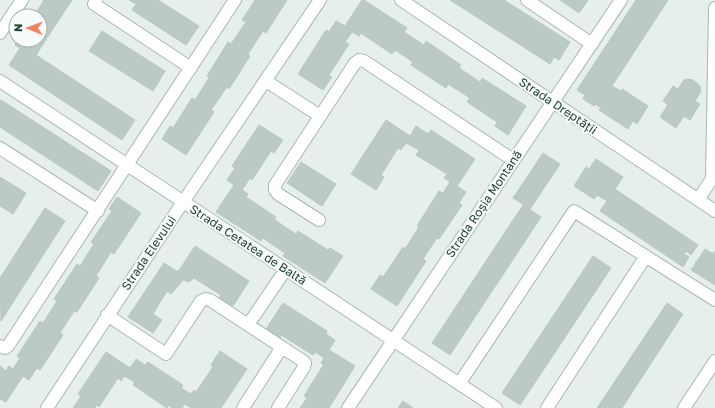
<svg xmlns="http://www.w3.org/2000/svg" width="715" height="408" font-family="'Golos Text',sans-serif">
<rect width="100%" height="100%" fill="#e6efeb"/>
<path fill="#bbcac4" stroke="#b8c9c2" d="M44,0H72L36,55L135,120L122,140L9,65L20,48L15,45L18,40H40V16H34Z
M129,0H158L199,26L186,45L132,10L136,4Z
M255,0H287L266,33L263,31L248,54L250,56L229,89L227,87L211,110L214,112L186,155L162,139L170,126L173,128L192,98L195,100L209,78L207,76L228,42L231,44L246,22L242,20Z
M362,0H364L407,28L404,32L424,45L426,41L461,65L459,68L480,82L482,78L526,106L508,135L495,126L497,122L467,102L470,98L448,84L446,88L411,65L413,62L395,50L392,54L361,33L359,36L352,32L345,42L349,44L329,75L332,77L323,90L298,74L326,30L329,32L336,21L345,26Z
M450,0H504L570,42L559,60L554,57L550,64Z
M560,0H588L579,13Z
M636,0H668L612,86L621,91L622,89L648,106L637,124L633,121L628,129L599,110L601,108L595,104L594,106L583,99L585,95L577,90Z
M102,31L165,71L153,91L89,51Z
M687,79L693,80L700,86L701,91L695,101L700,104L690,120L684,116L676,128L660,117L668,105L663,101L673,86L678,89L684,80Z
M1,100L111,171L98,191L0,127V101Z
M386,120L410,136L416,126L428,134L431,130L475,159L457,186L466,192L459,203L462,205L439,239L437,238L423,259L426,261L397,306L371,289L380,275L383,277L403,247L405,249L419,227L417,226L439,191L443,193L450,182L444,178L447,174L416,155L419,150L406,143L401,150L398,148L381,175L384,177L376,190L351,174Z
M259,125L283,140L274,153L271,151L252,180L250,178L242,190L248,194L246,197L276,217L274,219L285,227L296,234L298,231L328,250L330,248L343,256L325,283L283,256L285,253L273,245L263,238L261,241L216,212L234,185L227,180L235,168L232,166Z
M543,153L560,164L530,209L513,198Z
M596,159L623,177L615,189L698,245L691,255L686,251L684,254L689,257L683,267L600,211L607,201L597,195L594,199L574,186L586,167L589,169Z
M301,162L336,184L322,206L287,183Z
M0,177L26,193L13,214L0,206Z
M117,197L141,213L114,254L111,252L96,276L99,278L77,312L74,311L60,333L63,335L40,370L37,368L29,380L23,376L6,402L0,399V366L6,371L9,366L13,369L20,358L17,356L40,321L43,323L57,301L54,299L77,264L80,266L94,244L91,242L112,211L109,209Z
M523,205L541,217L450,355L432,343Z
M45,208L65,221L1,321L0,278Z
M195,246L249,281L233,306L219,298L221,295L194,278L189,282L183,280L171,294L167,291L153,314L162,320L153,333L128,317L164,263L178,272Z
M705,249L713,254L715,251V285L691,270Z
M593,256L611,268L520,405L502,393Z
M283,303L327,331L326,334L335,340L329,350L355,366L329,408H300L307,398L304,396L324,364L321,363L324,358L315,352L313,355L281,335L280,338L266,329Z
M667,303L683,314L622,408H597Z
M220,351L247,369L221,408H191L185,404L182,408H172L168,405L167,408L133,385L135,382L124,376L121,381L118,378L99,407L97,405L95,408H73L81,396L78,394L106,352L130,368L136,359L145,365L148,362L183,385L181,388L191,394L194,390L196,392L213,367L211,365Z
M403,401L413,408H398Z"/>
<g fill="none" stroke-linecap="round" stroke-linejoin="round">
<g stroke="#a8b8b2" stroke-width="14">
<path id="minor" d="M96,0L94,4L191,68
M401,0L715,211
M527,0L592,44
M0,33L22,0
M0,81L496,408
M266,81L320,116
M0,148L98,211
M712,179L715,8
M698,200L715,174
M319,220L278,194L275,190V185L355,63L359,60L364,61L513,160
M107,315L166,354L201,301L206,299L210,300L303,361L305,363L304,367L278,408
M248,325L286,269
M0,346L5,348L8,346L235,0
M459,384L574,211L715,300
M47,408L183,202L320,0
M243,408L282,347
M348,408L621,0
M547,408L646,256
M684,408L715,361"/>
</g>
<use href="#minor" stroke="#fff" stroke-width="12"/>
</g>
<g text-anchor="middle" stroke-width="4" stroke-linejoin="round" paint-order="stroke">
<g font-size="12" fill="#24423a" stroke="#f7fbf9">
<text transform="translate(558 106) rotate(34)" y="4">Strada Dreptății</text>
<text transform="translate(484 204) rotate(-56)" y="4">Strada Roșia Montană</text>
<text transform="translate(248 245) rotate(33)" y="4">Strada Cetatea de Baltă</text>
<text transform="translate(149 253) rotate(-56)" y="4">Strada Elevului</text>
</g>
</g>
<g transform="translate(28 28) rotate(271)"><circle r="19" fill="#f7fbf9" stroke="#a3b1ad"/>
<path d="M0-3L7 15L0 10L-7 15Z" fill="#f4845f"/>
<text y="-6" font-size="11" font-weight="bold" text-anchor="middle" fill="#24423a">N</text>
</g>
</svg>
